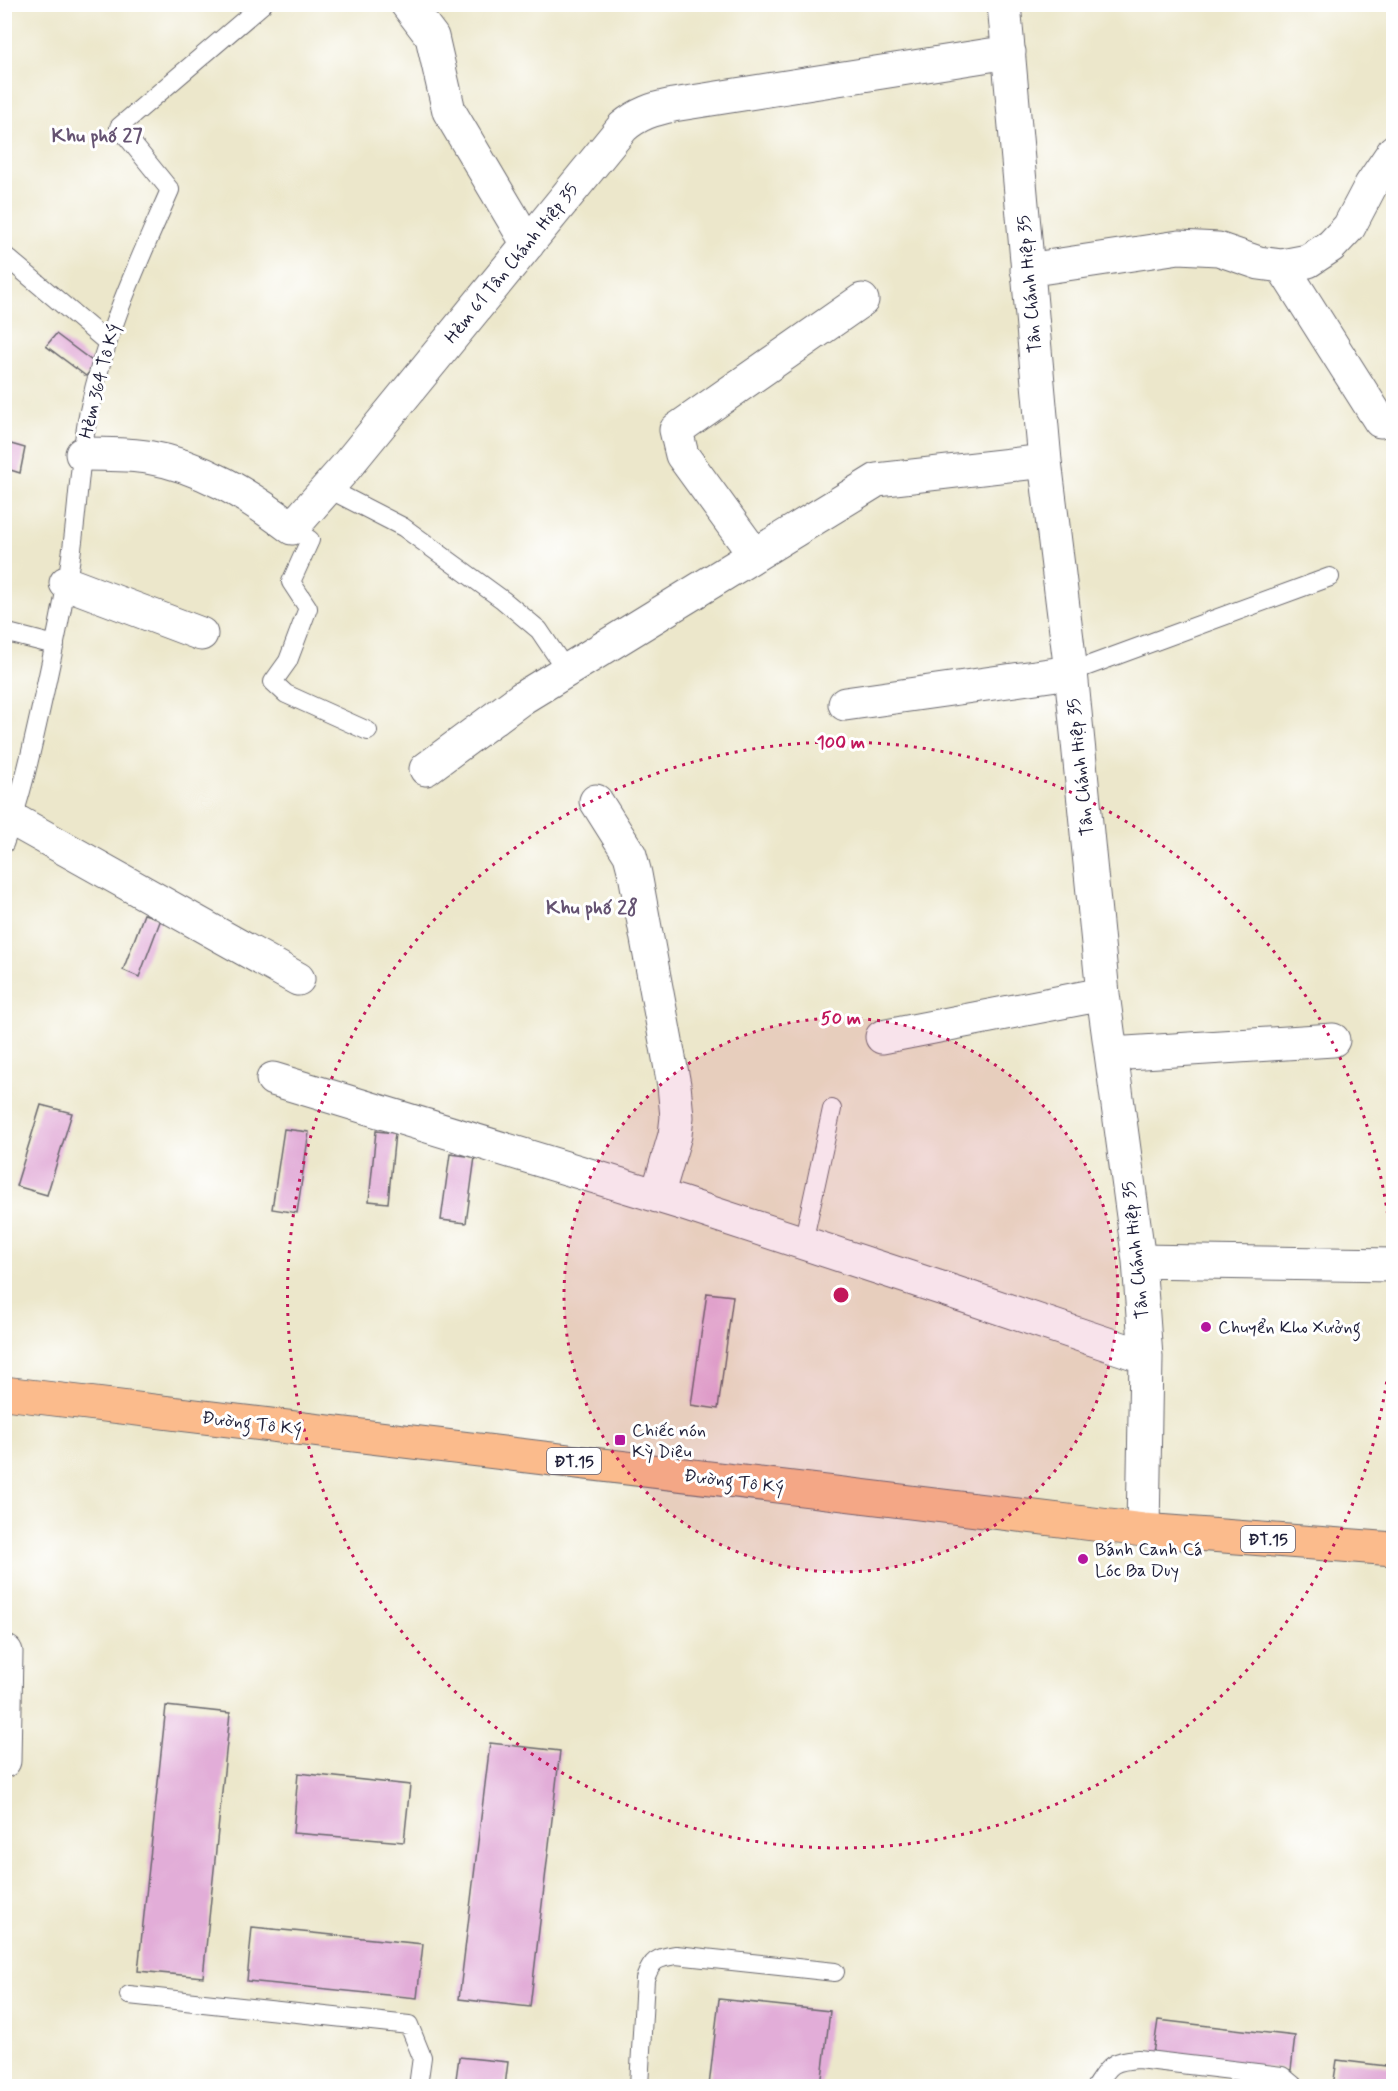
<svg xmlns="http://www.w3.org/2000/svg" width="1398" height="2091" font-family="Mynerve,sans-serif">
<rect width="100%" height="100%" fill="#fff"/>
<filter id="ink" filterUnits="userSpaceOnUse"><feTurbulence type="fractalNoise" baseFrequency=".0167" numOctaves="2"/><feDisplacementMap in="SourceGraphic" scale="12" xChannelSelector="R" yChannelSelector="G"/><feConvolveMatrix kernelMatrix="1 2 1 2 8 2 1 2 1" color-interpolation-filters="sRGB"/></filter>
<filter id="wash" filterUnits="userSpaceOnUse"><feTurbulence type="fractalNoise" baseFrequency=".008" numOctaves="4" result="noise"/><feDisplacementMap in="SourceGraphic" scale="24" xChannelSelector="R" yChannelSelector="G"/><feGaussianBlur stdDeviation="1.35" result="paint"/><feColorMatrix in="noise" values="0 0 0 0 0 0 0 0 0 0 0 0 0 0 0 0 0 1.4 0 .05"/><feComposite in="paint" operator="in"/></filter>
<g filter="url(#wash)">
<rect width="100%" height="100%" fill="#ece7cb"/>
<g id="blocks">
<path fill="#e2add8" d="M56,334L96,364L86,376L46,346Z
M4,442L25,448L20,473L4,468Z
M144,914L161,919L139,977L123,970Z
M41,1105L72,1113L47,1195L16,1186Z
M284,1129L309,1132L297,1213L272,1209Z
M376,1131L395,1133L388,1203L369,1201Z
M450,1154L475,1157L466,1223L441,1220Z
M707,1293L733,1296L718,1409L691,1405Z
M166,1706L230,1713L203,1977L138,1971Z
M490,1743L560,1751L530,2007L459,1999Z
M298,1773L410,1785L404,1842L293,1833Z
M252,1927L423,1944L417,1998L247,1981Z
M719,1999L830,2011L821,2086H709Z
M1158,2020L1295,2036L1291,2070L1153,2054Z
M459,2057L508,2062L505,2086H455Z
M1337,2060L1394,2067V2086H1333Z"/>
</g>
</g>
<g filter="url(#ink)">
<use href="#blocks" fill-opacity="0" stroke="#69676d" stroke-width="1.5"/>
<g fill="none" stroke-linecap="round" stroke-linejoin="round">
<g stroke="#69676d" stroke-width="20">
<path id="lane" d="M4,255L107,342
M327,488L403,527L503,600L539,630L566,670
M292,528L310,540L291,582L308,608L288,661L273,682L286,694L368,731
M4,632L55,645
M1071,672L1330,577
M4,844C22,796 33,744 44,694C53,653 62,611 69,569C78,517 78,464 89,411C105,333 138,263 170,190L119,127L263,4
M803,1243L832,1109
M129,1995L409,2025L422,2057L418,2086
M639,2086L645,1979C652,1960 656,1958 676,1955L835,1972
M1096,2086C1110,2065 1111,2061 1138,2059L1282,2076L1294,2086"/>
</g>
<g stroke="#69676d" stroke-width="35">
<path id="street" d="M407,4L432,37L449,111L528,244
M1004,4L1045,461L1071,672L1103,994L1139,1261L1146,1357L1143,1530
M1282,266L1380,421
M1027,270L1179,247L1218,249L1259,263L1282,266L1308,261L1331,246L1349,227L1371,185L1394,151
M82,454C103,454 125,454 147,457C202,466 248,495 292,528L345,468L623,127C638,114 653,109 673,105L1009,52
M754,554L682,455L676,430L862,300
M66,583L201,634
M845,704L1071,672
M426,769L522,698L877,480L1045,461
M596,801L630,855L635,874L674,1085L677,1117L675,1135L657,1196
M12,819L298,979
M882,1037L1103,994
M1111,1054L1333,1040
M273,1079L681,1203L947,1290L1146,1357
M1139,1261L1394,1265
M4,1761L6,1652"/>
</g>
<g stroke="#69676d" stroke-width="35">
<path id="primary" d="M4,1393L1143,1530L1394,1549"/>
</g>
<use href="#lane" stroke="#fff" stroke-width="18"/>
<use href="#street" stroke="#fff" stroke-width="33"/>
<use href="#primary" stroke="#fbbb8c" stroke-width="33"/>
</g>
</g>
<circle cx="841" cy="1295" r="277" fill="#c2185b" fill-opacity=".12"/>
<g fill="none" stroke="#c2185b" stroke-width="3" stroke-dasharray="3 6">
<circle cx="841" cy="1295" r="277"/>
<path d="M1393 1319A553 553 0 1 1 1393 1271"/>
</g>
<g fill="#b5179e" stroke="#fff" stroke-width="2">
<circle cx="1206" cy="1327" r="6"/>
<rect x="614" y="1434" width="12" height="12" rx="3"/>
<circle cx="1083" cy="1559" r="6"/>
</g>
<g text-anchor="middle" stroke-width="6" stroke-linejoin="round" paint-order="stroke">
<g fill="#fff" stroke="#646476" stroke-width="1.5">
<rect x="547" y="1448" width="54" height="26" rx="4.5"/>
<rect x="1241" y="1526" width="54" height="26" rx="4.5"/>
</g>
<g font-size="16" font-weight="bold" fill="#22223b">
<text x="574" y="1467">ĐT.15</text>
<text x="1268" y="1545">ĐT.15</text>
</g>
<g font-size="18" fill="#22223b" stroke="#fff">
<text transform="translate(511 263) rotate(-51)" y="6">Hẻm 61 Tân Chánh Hiệp 35</text>
<text transform="translate(1029 284) rotate(-95)" y="6">Tân Chánh Hiệp 35</text>
<text transform="translate(99 381) rotate(-76)" y="6">Hẻm 364 Tô Ký</text>
<text transform="translate(1080 767) rotate(-96)" y="6">Tân Chánh Hiệp 35</text>
<text transform="translate(1135 1250) rotate(-96)" y="6">Tân Chánh Hiệp 35</text>
<text transform="translate(252 1423) rotate(7)" y="6">Đường Tô Ký</text>
<text transform="translate(734 1481) rotate(7)" y="6">Đường Tô Ký</text>
</g>
<g font-size="18" fill="#22223b" stroke="#fff" text-anchor="start">
<text x="1218" y="1333">Chuyển Kho Xưởng</text>
<text x="632" y="1436">Chiếc nón<tspan x="632" dy="21">Kỳ Diệu</tspan></text>
<text x="1095" y="1555">Bánh Canh Cá<tspan x="1095" dy="21">Lóc Ba Duy</tspan></text>
</g>
<g font-size="20" font-weight="bold" fill="#655372" stroke="#fff">
<text x="97" y="142">Khu phố 27</text>
<text x="592" y="914">Khu phố 28</text>
</g>
</g>
<circle cx="841" cy="1295" r="9" fill="#c2185b" stroke="#fff" stroke-width="3"/>
<g font-size="18" text-anchor="middle" font-weight="bold" fill="#c2185b" stroke="#fff" stroke-width="6" stroke-linejoin="round" paint-order="stroke">
<text x="841" y="748">100 m</text>
<text x="841" y="1024">50 m</text>
</g>
<rect width="1398" height="2091" fill="none" stroke="#fff" stroke-width="24"/>
</svg>
